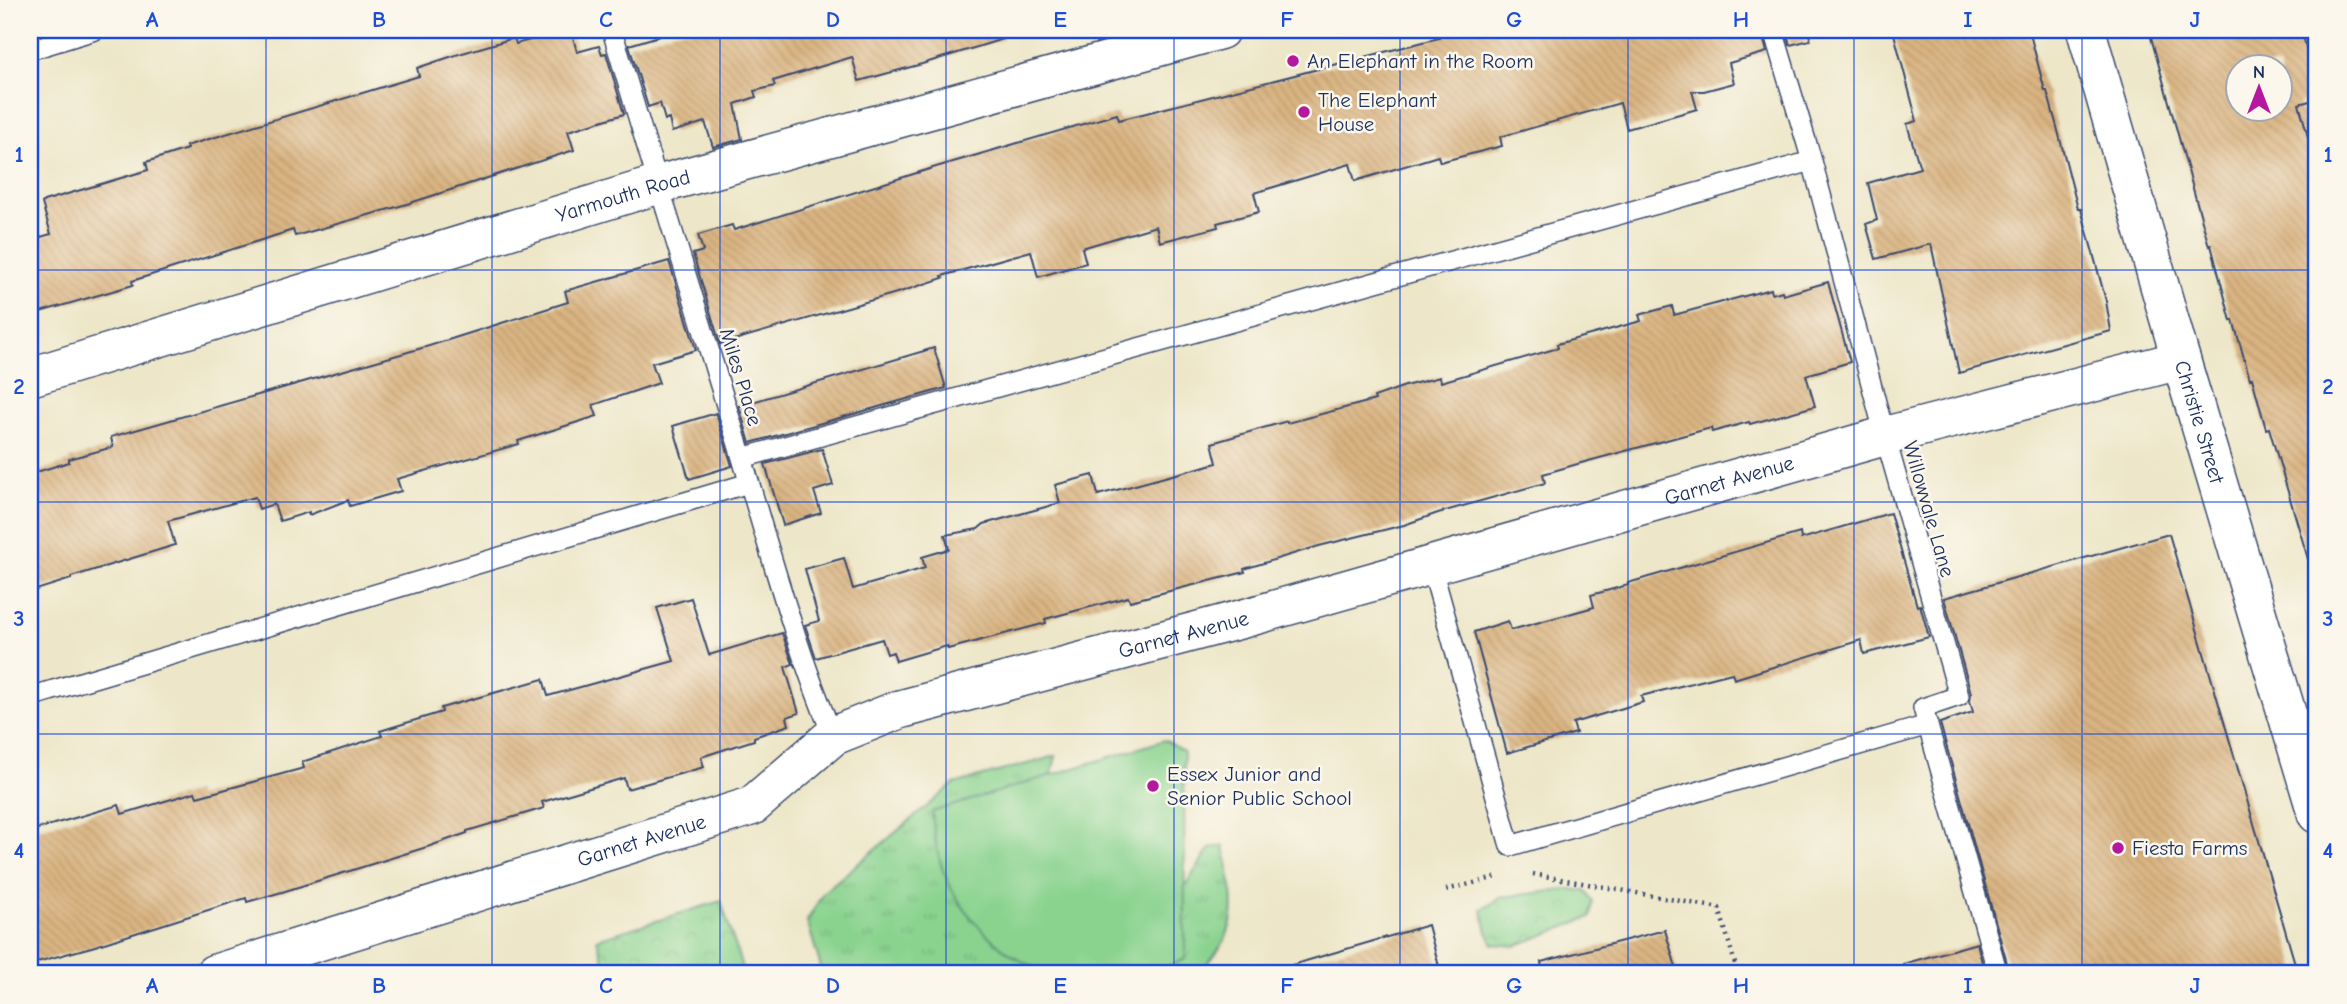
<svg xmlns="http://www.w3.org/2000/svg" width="2347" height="1004" font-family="'Comic Neue',sans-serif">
<defs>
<pattern id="grass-tufts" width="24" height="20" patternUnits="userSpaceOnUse" patternTransform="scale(1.75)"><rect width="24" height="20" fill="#8ad38f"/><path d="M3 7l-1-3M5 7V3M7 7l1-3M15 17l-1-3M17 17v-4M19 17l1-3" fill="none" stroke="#76b57e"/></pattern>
<pattern id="park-crowns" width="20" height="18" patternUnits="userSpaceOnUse" patternTransform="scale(1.75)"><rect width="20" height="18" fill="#8ad38f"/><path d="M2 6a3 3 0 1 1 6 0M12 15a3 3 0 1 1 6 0" fill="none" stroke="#76b57e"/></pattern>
<pattern id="building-back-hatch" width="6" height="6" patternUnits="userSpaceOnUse" patternTransform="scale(1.75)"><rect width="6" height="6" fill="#dab481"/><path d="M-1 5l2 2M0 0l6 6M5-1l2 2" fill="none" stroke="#ba9b72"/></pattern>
</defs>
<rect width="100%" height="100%" fill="#fbf7ec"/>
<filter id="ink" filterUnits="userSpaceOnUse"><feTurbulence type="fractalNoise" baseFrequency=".0143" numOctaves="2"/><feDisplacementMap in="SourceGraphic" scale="14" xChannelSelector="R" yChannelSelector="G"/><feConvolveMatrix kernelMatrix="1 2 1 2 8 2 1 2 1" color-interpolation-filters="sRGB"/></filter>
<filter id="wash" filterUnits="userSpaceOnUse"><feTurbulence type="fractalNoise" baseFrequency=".00686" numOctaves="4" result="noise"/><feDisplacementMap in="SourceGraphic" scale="28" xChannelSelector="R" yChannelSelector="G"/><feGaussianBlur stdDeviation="1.57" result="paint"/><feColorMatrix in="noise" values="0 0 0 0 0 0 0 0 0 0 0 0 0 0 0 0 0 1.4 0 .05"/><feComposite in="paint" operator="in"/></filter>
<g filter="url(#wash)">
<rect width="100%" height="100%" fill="#ede6c8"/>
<path fill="url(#grass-tufts)" stroke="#528176" stroke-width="2" d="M1056,756L1034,852L1179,895L1210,848L1224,846C1235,903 1244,931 1197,974H823L807,921L824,892L954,784Z"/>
<path fill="url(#park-crowns)" stroke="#528176" stroke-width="2" d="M1570,889L1585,891L1593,901L1591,917L1515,946L1493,944L1487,932L1482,910L1502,897Z
M721,901L744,974H608L597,939Z"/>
<path fill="#8ad38f" stroke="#528176" stroke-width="2" d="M1165,740L1184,752L1185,959C1150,975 1139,974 1102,974C1088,974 1073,976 1059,974C1009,967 960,915 943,870C936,851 934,832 932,812Z"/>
<g id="blocks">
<path fill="url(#building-back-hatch)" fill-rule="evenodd" d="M564,30H571L577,52L599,46L602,54L606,53L624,114L568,131L574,150L407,204L295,236L293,230L132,281L133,285L30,315V240L51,234L42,203L44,201L148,170L146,162L187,149L186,146L419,76L417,68L459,54L514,38L516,44Z
M679,30H1002L1003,39L922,64L859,81L852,57L773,81L775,86L754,91L756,97L735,104L742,139L713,147L705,122L672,132L669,119L665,120L660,103L648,107L629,45Z
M1437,30H1761L1767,52L1729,63L1734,83L1704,91H1692L1697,109L1627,129L1620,103L1500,137L1502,146L1440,162L1438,156L1355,181L1350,164L1254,193L1259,212L1217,223L1218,227L1160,242L1156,226L1082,248L1086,263L1038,277L1031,251L942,276L943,278L900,292L720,344L693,254L703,251L698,235L732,225L734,230L936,167L1117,114L1119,120L1439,38Z
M1786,30H1809L1810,40L1790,45Z
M1893,30H2029L2045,91H2047L2057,127L2078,209H2081L2106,301L2111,331L1959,373L1931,244L1876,259L1866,224L1877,220L1868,183L1920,168L1907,124L1917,121Z
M2149,30H2301L2317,84V99L2299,104L2317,169V558L2308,559L2269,428L2266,429L2252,378L2250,379L2233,320L2231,321L2211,245L2209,246ZM2238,66H2280V108H2238Z
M669,261L696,350L652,363L659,383L593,405L597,416L518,441L519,444L397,479L401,491L350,506L348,500L309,515V512L280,521L274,504L259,509L255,497L168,521L175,545L71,577V579L30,592V474L69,462V459L113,447L111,437L429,346L568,302L565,291Z
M1828,282L1850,362L1806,375L1815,406L1750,424L1749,422L1712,432L1711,428L1581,463L1543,474L1545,483L1438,513L1404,525L1319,546L1244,569L1245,572L1130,601L1128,597L1045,619L1046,623L948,649L947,646L896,661L893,652L887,654L882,639L816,658L805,625L819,621L805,569L844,558L853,589L925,568L922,557L949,549L945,535L978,529L984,524L1060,503L1055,485L1093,475L1098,495L1217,463L1212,443L1287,421V423L1375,400L1374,397L1405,386L1440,377L1441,382L1558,348L1557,344L1641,321L1639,315L1672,306L1674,315L1771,289L1772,294L1782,291L1783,295Z
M934,348L946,388L750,443L739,406Z
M716,413L732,466L689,479L673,426Z
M822,449L833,485L814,491L821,513L783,525L765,464Z
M1890,513L1917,606L1920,605L1929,637L1864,654L1861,640L1734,679L1732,673L1641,696L1643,702L1573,723L1576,733L1507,753L1474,632L1508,621L1511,630L1594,607L1591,595L1628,585V583L1800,533L1801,539Z
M2169,534L2298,974H2010L1940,723L1973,712L1970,701L1971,693L1944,598Z
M691,598L709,655L782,633L793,664L785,667L799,713L787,717L789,725L754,737V740L701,757L704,767L627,789L624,778L542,802L544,808L467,831V833L430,846L282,892L247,902L246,898L95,946L30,964V831L119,805L122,814L195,792L197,797L304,768L302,762L382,736L380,731L442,712L441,708L543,679L548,696L674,661L657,608Z
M1428,925L1441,974H1293L1292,965Z
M1665,930L1678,974H1543L1541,962Z
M1977,943L1985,974H1904L1903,964Z"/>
</g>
</g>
<g filter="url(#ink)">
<use href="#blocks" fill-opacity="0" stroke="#3a4a6e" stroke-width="2"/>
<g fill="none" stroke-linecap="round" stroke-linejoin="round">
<g stroke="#3a4a6e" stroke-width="22">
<path id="service" d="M612,30C654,173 699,315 742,458C770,551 795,646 833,736
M1773,30L1812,161L1885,436L1959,696L1923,708L1998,974
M30,50L95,30
M742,458L1812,161
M1431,565L1510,846L1928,725
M30,697L749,483"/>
</g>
<g stroke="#3a4a6e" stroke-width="41">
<g id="minor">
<path id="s1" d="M30,377L657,185L1220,30"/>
<path id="s2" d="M214,974L752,806L833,736L898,710L1242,619L1885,436L2181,360"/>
</g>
</g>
<g stroke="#3a4a6e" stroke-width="41">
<g id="tertiary">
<path id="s3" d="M2086,30L2181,360L2317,814"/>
</g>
</g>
<path stroke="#3a4a6e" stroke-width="4.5" stroke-dasharray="2 5" stroke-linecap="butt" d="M1533,874L1719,908L1738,974
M1446,890L1497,877"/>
<use href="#service" stroke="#fff" stroke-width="19"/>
<use href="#minor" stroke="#fff" stroke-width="38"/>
<use href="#tertiary" stroke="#fff" stroke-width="38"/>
</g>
</g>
<path fill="none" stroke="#1d4ed8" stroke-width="2" stroke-opacity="0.55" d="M266,30V974M492,30V974M720,30V974M946,30V974M1174,30V974M1400,30V974M1628,30V974M1854,30V974M2082,30V974M30,270H2317M30,502H2317M30,734H2317"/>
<g fill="#b5179e" stroke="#fbf7ec" stroke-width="2.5">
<circle cx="1293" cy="61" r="7"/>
<circle cx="1304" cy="112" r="7"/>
<circle cx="1153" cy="786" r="7"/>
<circle cx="2118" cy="848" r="7"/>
</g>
<g text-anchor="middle" stroke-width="5" stroke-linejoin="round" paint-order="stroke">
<g font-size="21" fill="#1b2f5e" stroke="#fbf7ec" text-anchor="start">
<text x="1307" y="68">An Elephant in the Room</text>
<text x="1318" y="107">The Elephant<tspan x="1318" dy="24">House</tspan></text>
<text x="1167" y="781">Essex Junior and<tspan x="1167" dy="24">Senior Public School</tspan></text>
<text x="2132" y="855">Fiesta Farms</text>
</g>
<g font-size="21" fill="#1b2f5e" stroke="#fbf7ec">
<text dy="7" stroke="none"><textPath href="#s1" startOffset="620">Yarmouth Road</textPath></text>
<text transform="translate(741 377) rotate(73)" y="7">Miles Place</text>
<text dy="7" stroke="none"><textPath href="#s3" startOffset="408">Christie Street</textPath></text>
<text dy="7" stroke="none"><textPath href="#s2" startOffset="1603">Garnet Avenue</textPath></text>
<text transform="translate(1929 509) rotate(74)" y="7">Willowvale Lane</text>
<text dy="7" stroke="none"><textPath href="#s2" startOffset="1036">Garnet Avenue</textPath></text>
<text dy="7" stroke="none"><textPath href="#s2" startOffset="448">Garnet Avenue</textPath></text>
</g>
</g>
<rect width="2347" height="1004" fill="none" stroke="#fbf7ec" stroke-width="77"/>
<g transform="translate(2259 88)"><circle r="33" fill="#fbf7ec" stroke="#a1a7b3" stroke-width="2"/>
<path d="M0-5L12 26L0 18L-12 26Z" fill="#b5179e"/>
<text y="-10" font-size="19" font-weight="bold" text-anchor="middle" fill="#1b2f5e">N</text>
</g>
<rect x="38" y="38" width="2270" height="927" fill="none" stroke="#1d4ed8" stroke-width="2.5"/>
<g font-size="23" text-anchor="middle" font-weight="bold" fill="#1d4ed8">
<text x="152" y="27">A</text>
<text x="379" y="27">B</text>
<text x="606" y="27">C</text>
<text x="833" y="27">D</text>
<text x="1060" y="27">E</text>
<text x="1287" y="27">F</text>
<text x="1514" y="27">G</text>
<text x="1741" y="27">H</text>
<text x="1968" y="27">I</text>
<text x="2195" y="27">J</text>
<text x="19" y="162">1</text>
<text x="2328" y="162">1</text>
<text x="19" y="394">2</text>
<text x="2328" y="394">2</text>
<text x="19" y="626">3</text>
<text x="2328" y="626">3</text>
<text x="19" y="858">4</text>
<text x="2328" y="858">4</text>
<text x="152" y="993">A</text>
<text x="379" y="993">B</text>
<text x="606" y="993">C</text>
<text x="833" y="993">D</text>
<text x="1060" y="993">E</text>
<text x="1287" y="993">F</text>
<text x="1514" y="993">G</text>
<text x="1741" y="993">H</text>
<text x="1968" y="993">I</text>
<text x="2195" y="993">J</text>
</g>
</svg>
